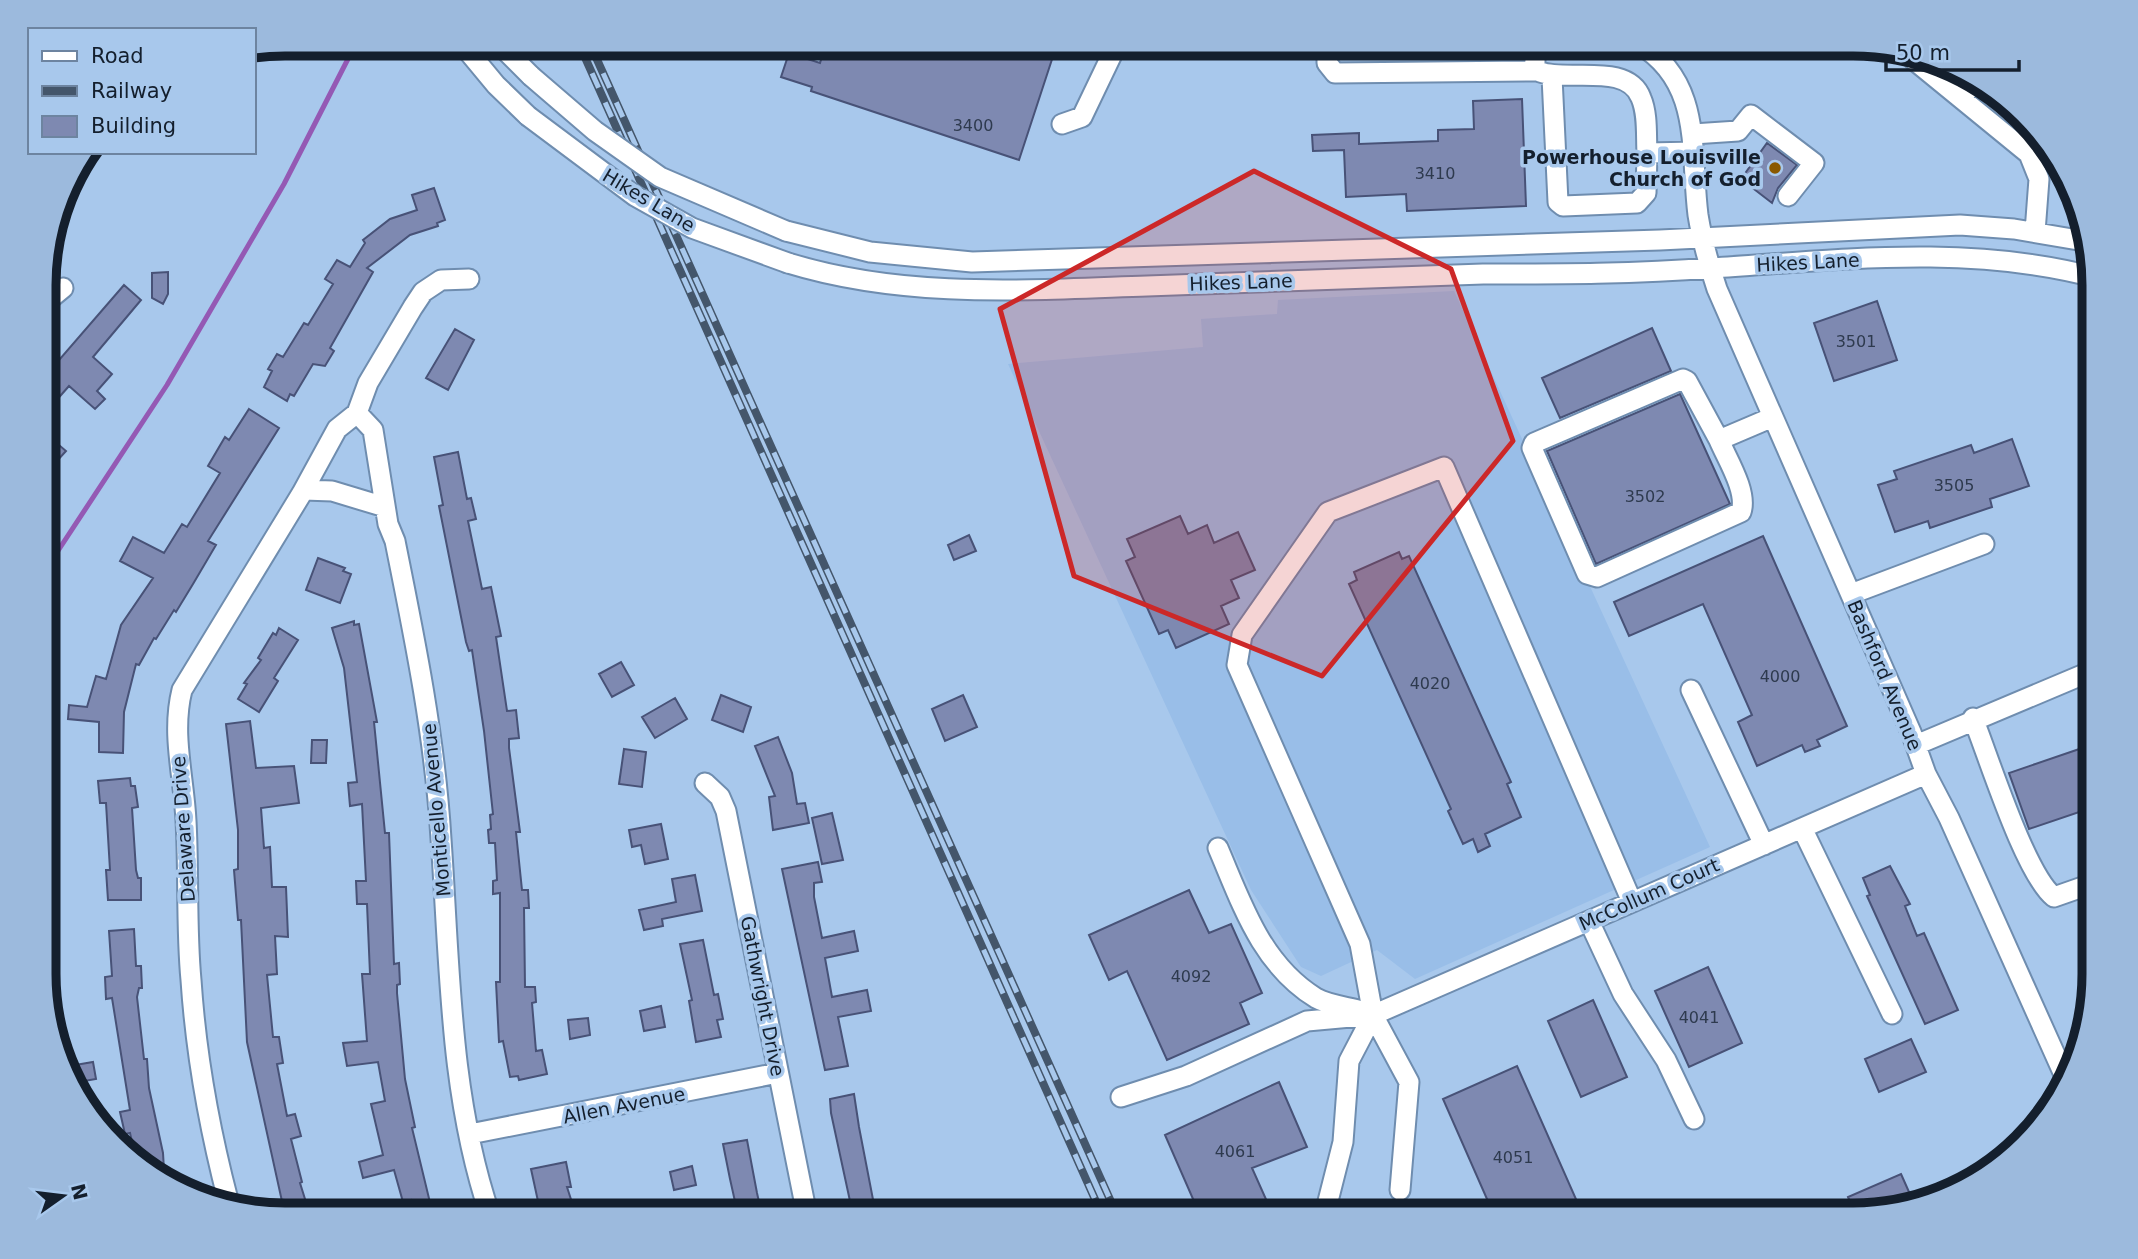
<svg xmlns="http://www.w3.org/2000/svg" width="2138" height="1259" font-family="'DejaVu Sans',sans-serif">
<rect width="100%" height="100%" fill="#a8c8ec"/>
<path fill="#99bee8" d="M1454,291L1710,847L1415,979L1377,950L1321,976L1301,967L1251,890L1008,364L1203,347L1201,319L1277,314L1278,300Z"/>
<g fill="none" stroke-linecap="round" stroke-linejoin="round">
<path stroke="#9459b4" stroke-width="5" d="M46,569L167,385L284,184L351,53L359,44"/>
</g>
<path fill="#7e89b1" stroke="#485277" stroke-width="2" d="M826,44H1057L1019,160L811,91L812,87L781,77L789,53L820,63Z
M1522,99L1526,206L1407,211L1406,194L1346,197L1344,150L1313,151L1312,135L1359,133V144L1438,141V130L1474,129L1473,101Z
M1767,143L1797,165L1778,188L1772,203L1741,179Z
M434,188L445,220L437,223L438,226L410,235L367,268L373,272L330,348L334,351L325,366L313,364L294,396L290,394L287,401L264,387L272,371L268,369L277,354L283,357L304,323L308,325L333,284L325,279L337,260L350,267L365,243L363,240L390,219L417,210L412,195Z
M168,272V294L163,304L152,298V273Z
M124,285L141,300L93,357L112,374L97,391L105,399L95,409L69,386L46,412V375Z
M1877,301L1897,360L1834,381L1814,323Z
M1652,328L1671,371L1560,418L1542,378Z
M455,329L474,340L448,390L426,378Z
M1680,394L1730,504L1596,564L1547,451Z
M249,409L279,428L208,541L216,545L193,584L176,612L174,610L156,639L154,638L139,665L136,664L124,712L123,753L99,752V722L68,719L69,705L87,707L96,676L106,679L121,625L153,578L120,561L133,537L164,553L182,524L187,527L220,473L208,466L225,437L229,440Z
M46,434L66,451L46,473Z
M2012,439L2029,486L1990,499L1992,507L1930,528L1928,521L1895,532L1878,485L1897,479L1894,471L1971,445L1974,453Z
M458,452L467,499L471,498L476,519L468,521L482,589L491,587L501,636L496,637L507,711L516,710L519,738L509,739V748L520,832H516L522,890H528L529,908H524L525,987H535L536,1002L532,1003L536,1051L542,1050L547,1074L519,1080L518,1076L510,1077L503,1041L499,1042L496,982H500V893L493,894V881L497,880L495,843H489L488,830L491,829L490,815L493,814L484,731L472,650L469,651L466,642L439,506L443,505L434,457Z
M1180,516L1188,534L1207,525L1214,543L1238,532L1255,570L1231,580L1239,598L1221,606L1229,624L1176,648L1168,630L1159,634L1126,561L1135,557L1127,539Z
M969,535L976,551L954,560L948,545Z
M1763,536L1847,726L1817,740L1820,746L1805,752L1802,745L1757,766L1738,722L1752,715L1703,604L1629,636L1614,602Z
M1399,552L1402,559L1409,556L1511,782L1507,784L1521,817L1485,834L1490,846L1478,852L1473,839L1463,844L1448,811L1451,809L1349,584L1357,580L1354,572Z
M318,558L345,568L343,571L351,574L340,603L306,590Z
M354,621V625L359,624L377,722H374L385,833H389L394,964L399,963L400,984L397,985V993L405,1079L415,1127L412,1128L433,1215H416L411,1200L403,1202L394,1170L363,1178L359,1162L383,1155L371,1104L385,1101L378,1062L347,1066L343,1043L367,1041L362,974H370L367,904H357L356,881H366L362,804L350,806L348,783L357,782L344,668L332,628Z
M279,628L298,640L274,678L278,681L259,712L238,699L247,684L244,683L261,660L258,658L273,633L276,635Z
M621,662L634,685L612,697L599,674Z
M721,695L751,707L743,732L712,720Z
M963,695L977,727L945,741L932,709Z
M675,698L687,719L655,738L642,717Z
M250,721L256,768L294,766L299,803L261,808L264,848L270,847L272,887H286L288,937L275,936L277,974L267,975L273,1037H279L283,1063L277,1064L287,1116L295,1114L301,1136L291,1139L302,1182L300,1183L310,1215H285L247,1042L241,920H238L234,870L238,869V830L226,724Z
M778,737L792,773L797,804L805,803L809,823L773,830L769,797L775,796L755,746Z
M312,740H327L326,763H311Z
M2094,744V807L2029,829L2009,773Z
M624,749L646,752L642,787L619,784Z
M130,778L131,786H135L138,807L132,808L136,870L138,878H141V900H108L106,870H110L106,803H100L98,781Z
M832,813L843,860L822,864L812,818Z
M661,824L668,859L645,864L641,845L632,847L629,830Z
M818,862L822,882L814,883V897L822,938L854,931L858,951L825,958L832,997L867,990L871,1011L838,1017L848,1066L825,1070L782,869Z
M1890,866L1910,904L1905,906L1917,936L1924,933L1958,1010L1925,1024L1867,896L1870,895L1863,878Z
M695,875L702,911L662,919L663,926L644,930L639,910L676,902L672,879Z
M1189,890L1209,933L1231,924L1262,993L1240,1003L1249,1024L1167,1060L1127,971L1109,980L1089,935Z
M134,929L136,966H141L142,988H139L137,997L144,1059H147L149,1088L163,1153L164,1170L153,1172L135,1155L130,1133L125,1134L120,1112L130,1110L112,998L106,999L105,977L112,976L109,931Z
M703,940L714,995L718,994L723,1019L717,1020L721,1037L696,1042L689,1001L692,1000L680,944Z
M1708,967L1742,1043L1689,1067L1655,991Z
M1593,1000L1627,1077L1581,1097L1548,1021Z
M661,1006L665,1027L644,1031L640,1011Z
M588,1018L590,1035L570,1039L568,1020Z
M1911,1039L1926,1072L1879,1092L1865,1059Z
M93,1062L96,1079L78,1082L75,1065Z
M1517,1066L1583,1215H1494L1443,1099Z
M1279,1082L1307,1147L1252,1168L1273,1215H1200L1165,1135Z
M854,1094L859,1127L876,1215H853L831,1113L830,1099Z
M747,1140L757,1193L762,1215H738L730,1179L723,1144Z
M566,1162L571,1187H567L576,1215H541L531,1169Z
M692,1166L696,1185L674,1190L670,1172Z
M1901,1174L1913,1201L1868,1215H1856L1848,1197Z"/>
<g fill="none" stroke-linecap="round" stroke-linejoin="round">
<g stroke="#6f8daf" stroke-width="23">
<path id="minor" d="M462,44L496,85L528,116
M499,44L531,76
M1327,44V63L1335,73L1535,71V44
M1639,44C1703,82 1690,152 1698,215C1702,240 1709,265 1717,289L1911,732L1926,774L1949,818L2066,1079
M1914,60L2029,154L2039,179L2035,232
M1540,72C1568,82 1628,62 1641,98C1648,114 1646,136 1647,153L1695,152
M1552,77L1558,202L1563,206L1637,203L1646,193L1647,153
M1962,98L1976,78
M1062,124L1082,117L1117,44
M1693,134L1738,131L1751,115L1814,163L1788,196
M786,231L870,252L972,262L1660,240L1960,225L2014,229L2084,241
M788,263C905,299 1027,290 1147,286C1259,282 1371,278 1483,274C1559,274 1636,274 1712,268C1840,260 1968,244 2094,277
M46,302L63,288
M357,413L373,430L388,524L395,541C415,640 435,738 441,839C450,965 449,1094 490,1215
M1719,440C1727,459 1748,492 1741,512L1597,577L1587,574L1532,448L1534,443L1683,379L1687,381L1719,440L1773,417
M304,490L332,491L385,507
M1851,594L1984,544
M1691,690L1764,845
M1973,718C1989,758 2025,874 2054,897L2094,883
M1916,745L2094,670
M705,783L720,797L726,811L807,1215
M1802,828L1892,1014
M1218,848C1242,904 1261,964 1316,998C1328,1005 1348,1007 1362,1011
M1589,921L1623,994L1666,1060L1694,1119
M1121,1097L1186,1076L1307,1021L1373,1015L1926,774
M470,1134L778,1073
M1400,1190L1409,1082L1373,1015L1360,944L1237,665L1242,635L1328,512L1444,467L1632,902
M228,1200C209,1127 196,1055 191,980C186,928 189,874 186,821C184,777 171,734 182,690L302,493L337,429L357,413L368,383L413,307L423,292L441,280L469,279
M1328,1215L1326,1209L1343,1142L1349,1061L1373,1015"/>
</g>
<use href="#minor" stroke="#fff" stroke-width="19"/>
<g stroke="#44566b" stroke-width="8">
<path id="rail" d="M579,44L1102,1215
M590,44L1117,1215"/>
</g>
<use href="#rail" stroke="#a8c8ec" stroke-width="5" stroke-dasharray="16" stroke-linecap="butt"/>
<g stroke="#6f8daf" stroke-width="23" stroke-linecap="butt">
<path id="minor-bridge" d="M531,76L595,131L660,177L786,231
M528,116L635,196L692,228L788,263"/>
</g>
<use href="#minor-bridge" stroke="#fff" stroke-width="19"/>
</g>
<path fill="#cc2828" fill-opacity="0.2" stroke="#cc2828" stroke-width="5" stroke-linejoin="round" d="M1254,171L1451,269L1513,441L1322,676L1074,576L1000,309Z"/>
<circle fill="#8a5900" stroke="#a8c8ec" stroke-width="2.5" cx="1775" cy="168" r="7"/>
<g text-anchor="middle" stroke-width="7" stroke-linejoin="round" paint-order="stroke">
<g font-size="16" fill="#2e3a4e">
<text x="973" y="131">3400</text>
<text x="1435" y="179">3410</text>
<text x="1856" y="347">3501</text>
<text x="1954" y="491">3505</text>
<text x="1645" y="502">3502</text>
<text x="1780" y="682">4000</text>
<text x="1430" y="689">4020</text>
<text x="1191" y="982">4092</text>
<text x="1699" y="1023">4041</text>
<text x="1235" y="1157">4061</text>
<text x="1513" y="1163">4051</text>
</g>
<g font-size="19" font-weight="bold" fill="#141f2d" stroke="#a8c8ec" text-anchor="end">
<text x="1761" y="164">Powerhouse Louisville<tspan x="1761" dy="22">Church of God</tspan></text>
</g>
<g font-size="19" fill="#141f2d" stroke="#a8c8ec">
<text transform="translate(649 200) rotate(31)" y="7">Hikes Lane</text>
<text transform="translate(1808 262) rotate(-3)" y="7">Hikes Lane</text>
<text transform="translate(1241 282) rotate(-2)" y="7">Hikes Lane</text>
<text transform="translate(1885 675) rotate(67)" y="7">Bashford Avenue</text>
<text transform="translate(436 810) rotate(-95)" y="7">Monticello Avenue</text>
<text transform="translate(183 829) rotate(-94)" y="7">Delaware Drive</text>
<text transform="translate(1649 894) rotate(-24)" y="7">McCollum Court</text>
<text transform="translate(763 996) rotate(79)" y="7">Gathwright Drive</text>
<text transform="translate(624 1105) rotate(-11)" y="7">Allen Avenue</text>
</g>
</g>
<path d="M0 0H2138V1259H0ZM285 56H1853A229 229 0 0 1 2082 285V974A229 229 0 0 1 1853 1203H285A229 229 0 0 1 56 974V285A229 229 0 0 1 285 56Z" fill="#9cbadd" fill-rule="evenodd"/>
<path fill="none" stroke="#141f2d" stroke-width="9" d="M285 56H1853A229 229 0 0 1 2082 285V974A229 229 0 0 1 1853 1203H285A229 229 0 0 1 56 974V285A229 229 0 0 1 285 56Z"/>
<rect x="28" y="28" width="228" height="126" fill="#a8c8ec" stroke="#6d84a0" stroke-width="2"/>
<rect x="42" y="51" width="35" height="10" fill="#ffffff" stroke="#6d84a0" stroke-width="2"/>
<text x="91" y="63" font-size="21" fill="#141f2d">Road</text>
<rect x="42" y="86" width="35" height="10" fill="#44566b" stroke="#6d84a0" stroke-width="2"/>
<text x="91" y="98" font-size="21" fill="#141f2d">Railway</text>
<rect x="42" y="116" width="35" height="21" fill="#7e89b1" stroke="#6d84a0" stroke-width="2"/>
<text x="91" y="133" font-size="21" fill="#141f2d">Building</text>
<g transform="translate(63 1196) rotate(76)" stroke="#a8c8ec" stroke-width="5" paint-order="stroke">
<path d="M0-5L12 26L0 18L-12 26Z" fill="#141f2d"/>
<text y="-10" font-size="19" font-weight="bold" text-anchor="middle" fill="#141f2d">N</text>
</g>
<path d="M1886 60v10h133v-10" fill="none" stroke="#141f2d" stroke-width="3.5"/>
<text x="1896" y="60" font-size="21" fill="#141f2d" stroke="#a8c8ec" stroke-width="5" paint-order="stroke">50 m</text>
</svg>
